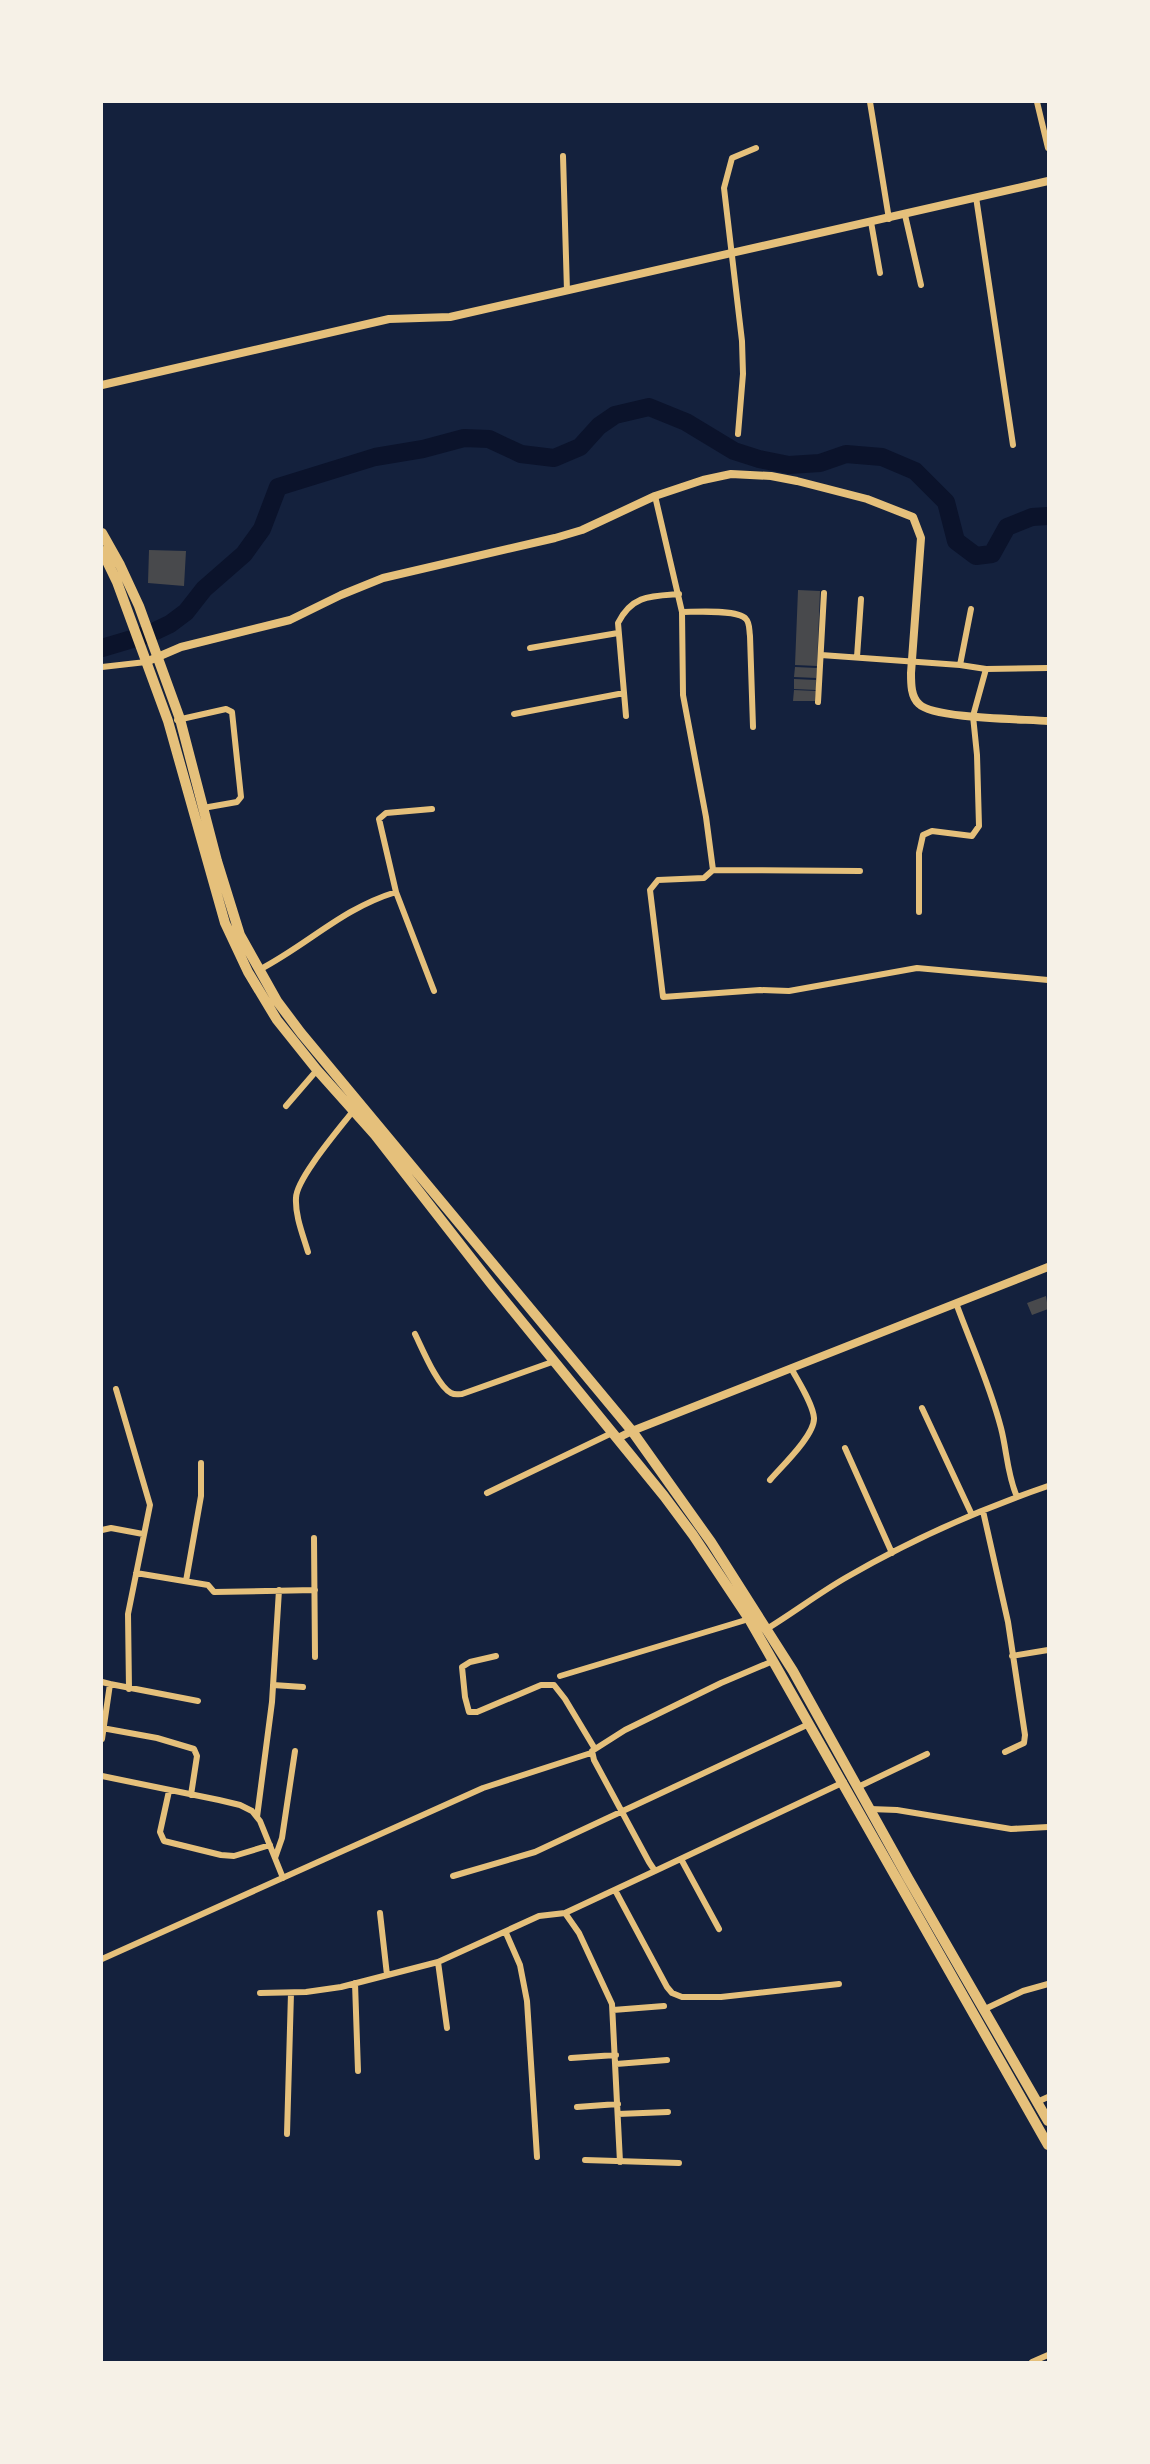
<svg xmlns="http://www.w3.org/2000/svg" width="1150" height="2464" font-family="Spectral,serif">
<rect width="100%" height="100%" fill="#14213d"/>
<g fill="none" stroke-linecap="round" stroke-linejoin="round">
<path stroke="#0b132b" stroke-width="18" d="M102,648L149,634L170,624L186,612L204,589L244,554L262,529L278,487L375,457L423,449L464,438L489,439L521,454L554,458L580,447L599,426L615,415L649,407L686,422L734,451L759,459L789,465L820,463L846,454L882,457L915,471L946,502L956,541L976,556L992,554L1007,527L1032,517L1048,516"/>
</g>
<path fill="#48494c" d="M149,550L186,551L184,586L148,583Z
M798,590L820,591L817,666L795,665Z
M795,667L817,668L816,678L794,677Z
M794,679L816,680V690L794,689Z
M794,690L816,691L815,701H793Z
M1046,1296L1048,1309L1032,1315L1027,1303Z"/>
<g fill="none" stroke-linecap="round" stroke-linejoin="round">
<path stroke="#e5c07b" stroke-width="6" d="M870,102L889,219
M1037,102L1048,148
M563,156L567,291
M976,197L1013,445
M905,215L921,285
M871,222L880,273
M738,434L743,374L742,341L724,188L732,158L756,148
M655,496L682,612L683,695L706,817L713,870L704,878L658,880L650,890L663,997L760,990L789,991L917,968L1048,980
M682,612C696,612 737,609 746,619C750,623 749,630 750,636L753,727
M530,648L618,633
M821,655L960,665L986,669L1048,668
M857,657L861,599
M960,665L971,609
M102,667L146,662
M818,702L824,593
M514,714L624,693
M626,716L618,623C632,595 651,596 679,594
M177,720L226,709L232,712L241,797L237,802L203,808
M713,870L860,871
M396,892L379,819L386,813L432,809
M919,912V853L923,835L932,831L972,836L979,826L977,755L973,716L986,669
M259,970C309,944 341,909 396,892L434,991
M286,1106L317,1070
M308,1252C303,1235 295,1216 296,1198C296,1179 340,1128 353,1111
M956,1303C971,1344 990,1385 1001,1428C1007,1451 1007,1474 1017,1497
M415,1334C422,1348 438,1387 451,1393C455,1395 457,1394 462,1394L555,1361
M116,1389L150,1505L128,1614L129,1689
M922,1408L972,1515
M845,1448L892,1553
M770,1480C781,1467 815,1435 814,1418C813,1404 798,1381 791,1368
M487,1493L614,1432
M983,1511L1008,1622L1025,1735L1024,1743L1005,1752
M102,1530L111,1528L143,1534
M314,1538L315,1657
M136,1573L208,1585L214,1592L315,1590
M186,1581L201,1496V1463
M765,1630C793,1613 819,1593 847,1577C911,1540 978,1510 1048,1486
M496,1656L470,1662L462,1667L465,1697L469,1712H477L541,1685H554L565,1699L595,1749
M1012,1656L1048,1650
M773,1661L721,1683L625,1730L592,1751L594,1760L649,1862L655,1871L844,1782
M560,1676L749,1619
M102,1682L110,1684L102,1739
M110,1684L198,1701
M273,1685L303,1687
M102,1728L157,1738L194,1749L197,1756L191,1795
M102,1776L219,1800L240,1805L252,1811L260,1821L283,1878
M858,1787L927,1754
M169,1791L160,1832L164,1841L221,1855L234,1856L270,1845
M870,1809L897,1810L1011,1829L1048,1827
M257,1817L272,1702L279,1590
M275,1858L282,1838L295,1751
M681,1859L719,1929
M453,1876L535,1852L809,1724
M615,1890L667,1987L672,1993L682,1997H721L839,1984
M380,1913L387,1975
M565,1913L579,1933L612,2004L620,2162
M506,1933L520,1965L527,2001L537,2157
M102,1959L483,1788L591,1753
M438,1962L447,2028
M355,1983L358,2071
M260,1993L306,1992L341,1987L438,1962L539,1916L565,1913L655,1871
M985,2009L1023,1991L1048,1984
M613,2010L664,2006
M571,2058L616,2055
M616,2064L667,2060
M1037,2102L1048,2097
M577,2107L618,2104
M618,2114L668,2112
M287,2134L291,1993
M585,2160L679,2163
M1032,2362L1048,2355"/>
<path stroke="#e5c07b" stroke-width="8" d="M102,385L389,319L450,317L1048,181
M146,662L181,647L290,620L341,595L383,578L555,538L582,530L655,496L703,480L731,474L771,476L797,481L867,499L913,517L921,538L911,673C911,684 911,697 919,704C934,719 1023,719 1048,721
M618,1438L632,1431L1048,1267"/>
<path stroke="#e5c07b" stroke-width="10" d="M102,533L120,565L139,606L180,719L217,861L240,935L277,1001L301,1033L632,1431L711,1542L793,1671L908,1878L1048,2121
M102,551L117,582L168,721L225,923L248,972L277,1020L317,1070L375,1135L492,1285L664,1496L693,1535L749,1619L773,1661L1048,2145"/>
</g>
<rect width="1150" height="2464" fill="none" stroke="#f6f1e7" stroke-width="206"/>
</svg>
